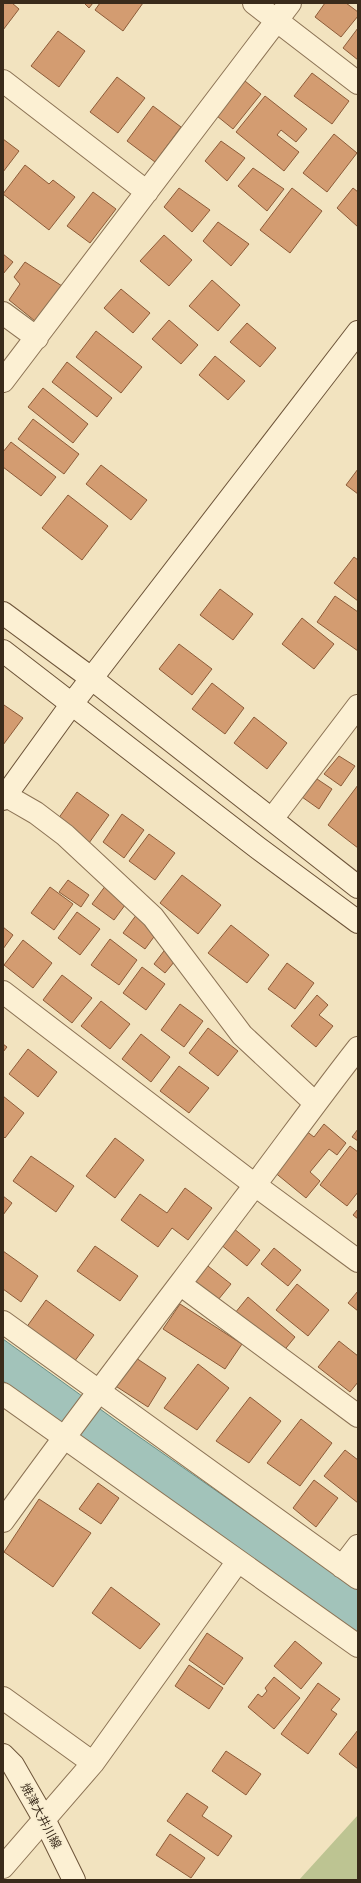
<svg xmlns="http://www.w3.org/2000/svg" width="361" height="1883" font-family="Spectral,'Noto Sans JP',serif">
<rect width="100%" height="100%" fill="#f2e3bf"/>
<path fill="#bdc492" d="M358,1815V1880H299Z"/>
<path fill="#a2c3ba" stroke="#699188" d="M3,1339L118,1422L358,1590V1637L122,1468L3,1381Z"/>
<path fill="#d39c71" stroke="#8d5c39" d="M3,3H12L19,9L3,30Z
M84,3H93L89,8Z
M100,3H143L123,31L95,10Z
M325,3H346L358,12V16L341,37L315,17Z
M358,28V60L343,48Z
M58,31L85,51L59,87L31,66Z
M312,73L349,101L332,124L294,96Z
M117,77L145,98L118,133L90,112Z
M245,81L261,94L233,129L217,116Z
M265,96L307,129L296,142L281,130L277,135L299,152L284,171L236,132Z
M153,106L181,127L155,162L127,141Z
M334,134L357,153L327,192L303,173Z
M3,139L19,151L3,172Z
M221,141L245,158L227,181L205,161Z
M25,165L49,184L53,180L75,197L49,230L3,194Z
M253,168L284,189L267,211L238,186Z
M179,188L210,210L192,232L164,207Z
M292,188L322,211L290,253L260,230Z
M353,188L358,192V227L337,208Z
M93,192L116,209L90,243L67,226Z
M218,222L249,244L231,266L203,241Z
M164,235L192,260L169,286L140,261Z
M3,254L13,262L3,274Z
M25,262L62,286L35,321L9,300L20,284L14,277Z
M212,280L240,305L218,331L189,306Z
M121,289L150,313L133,333L104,308Z
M169,320L198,345L181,364L152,339Z
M247,323L276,348L260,367L230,342Z
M96,331L142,367L121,393L76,357Z
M215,356L245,381L228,400L199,375Z
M67,362L112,398L97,417L52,382Z
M43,388L88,424L73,443L28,407Z
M33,419L79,454L64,474L18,439Z
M11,442L56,477L41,496L3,467V452Z
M101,465L147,500L131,520L86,484Z
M358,469V494L346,485Z
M68,495L108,526L82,560L42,528Z
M354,557L358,560V601L334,583Z
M220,589L253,614L233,640L200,615Z
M335,596L358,612V651L317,622Z
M302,618L334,644L314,669L282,644Z
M179,644L212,669L192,695L159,669Z
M212,683L244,708L225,734L192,709Z
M4,705L23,718L3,745V706Z
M254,717L287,743L267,769L234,743Z
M339,756L355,766L341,786L324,774Z
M317,779L332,789L319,809L302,797Z
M358,785V848L328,825Z
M77,792L109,815L89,843L58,819Z
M122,814L144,830L124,858L103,842Z
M149,834L175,853L155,880L129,861Z
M182,875L221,905L198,934L160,903Z
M68,880L89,895L81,907L59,892Z
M106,885L128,901L114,920L92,904Z
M50,887L73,904L54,930L31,913Z
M77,912L100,929L80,955L58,938Z
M137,914L159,930L145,949L123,933Z
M231,925L269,955L247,983L208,953Z
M3,927L13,935L3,949Z
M110,939L137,960L119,985L91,965Z
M23,940L52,963L33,988L4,965Z
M167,947L179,956L165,973L154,964Z
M287,963L314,983L295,1009L268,989Z
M142,967L165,984L146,1010L123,993Z
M62,975L92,998L72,1023L43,1000Z
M317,995L328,1005L319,1015L333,1026L316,1047L291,1026Z
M101,1001L130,1024L110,1049L81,1026Z
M180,1004L203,1021L184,1047L161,1030Z
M208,1028L238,1051L218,1076L189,1053Z
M141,1034L170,1057L151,1082L122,1059Z
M3,1044L7,1047L3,1052Z
M28,1049L57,1072L38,1097L9,1074Z
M179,1066L209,1088L189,1113L160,1091Z
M3,1096L24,1113L5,1138L3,1136Z
M324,1124L346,1143L337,1155L329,1149L310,1172L320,1181L306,1198L273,1171L306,1131L314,1137Z
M358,1129V1141L352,1137Z
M115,1138L144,1160L115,1198L86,1176Z
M350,1146L358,1152V1192L347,1206L320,1185Z
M31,1156L74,1186L56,1212L13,1181Z
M185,1188L212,1208L188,1240L172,1228L158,1247L121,1220L140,1194L167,1213Z
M3,1196L12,1203L3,1215Z
M358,1209V1219L353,1215Z
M233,1228L260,1250L247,1266L220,1244Z
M95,1246L138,1276L120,1301L77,1271Z
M274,1248L301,1270L288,1286L261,1264Z
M3,1251L38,1276L21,1302L3,1289Z
M204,1263L231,1284L218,1300L191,1279Z
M297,1284L329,1310L308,1336L276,1310Z
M358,1291V1311L348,1303Z
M248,1297L295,1337L282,1353L235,1313Z
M46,1300L94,1335L74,1362L26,1328Z
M180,1304L242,1344L225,1369L163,1329Z
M339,1341L358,1356V1382L350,1392L318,1367Z
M133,1356L166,1378L148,1407L114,1385Z
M198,1364L229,1388L197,1430L164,1408Z
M250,1397L281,1421L249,1463L216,1441Z
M301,1419L332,1443L300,1486L267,1463Z
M345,1450L358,1460V1503L324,1476Z
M314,1480L338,1498L316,1527L293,1508Z
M98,1483L119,1498L101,1524L79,1509Z
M39,1499L91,1533L53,1587L4,1552Z
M111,1587L160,1624L140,1649L92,1613Z
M207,1633L243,1658L224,1685L189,1660Z
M295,1641L322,1663L301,1689L274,1666Z
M189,1665L223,1688L209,1709L175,1686Z
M274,1677L300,1698L274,1729L248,1707L258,1694L262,1697L267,1691L265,1688Z
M318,1683L340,1699L331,1710L337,1714L308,1754L281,1734Z
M358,1730V1769L339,1754Z
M226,1751L261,1774L246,1795L212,1771Z
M187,1793L208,1807L202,1816L232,1836L218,1856L167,1821Z
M170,1834L205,1858L191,1878L156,1855Z"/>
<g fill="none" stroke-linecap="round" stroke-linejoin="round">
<g stroke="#8c7355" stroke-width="24">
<path id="street" d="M254,3L358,83
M3,81L147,192
M3,313L37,338
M3,381L290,3
M3,794L36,813L65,835L153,917L242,1035L315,1103
M272,819L358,706
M3,992L255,1185L358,1261
M180,1284L358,1416
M3,1322L358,1578
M3,1394L358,1646
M3,1521C81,1413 162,1308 242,1202C281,1151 318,1099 358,1048
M342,1567L358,1546
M3,1698L93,1763
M3,1867L93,1763L238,1561"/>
</g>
<g stroke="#6d5439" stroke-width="24">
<path id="secondary" d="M3,613L91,678L358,887
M3,651L258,848L358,922
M3,799L71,705L358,332
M3,1755L13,1765L44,1819L74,1880"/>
</g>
<use href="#street" stroke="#fcf0d3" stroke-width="22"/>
<use href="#secondary" stroke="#fcf0d3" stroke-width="22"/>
</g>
<g text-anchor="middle" stroke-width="3.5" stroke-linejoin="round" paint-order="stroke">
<g font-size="12" fill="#3a2b1b" stroke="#f8edcf">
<text transform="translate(41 1816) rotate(62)" y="4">焼津大井川線</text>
</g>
</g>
<rect width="361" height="1883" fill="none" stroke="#3a2b1b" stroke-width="8"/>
</svg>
